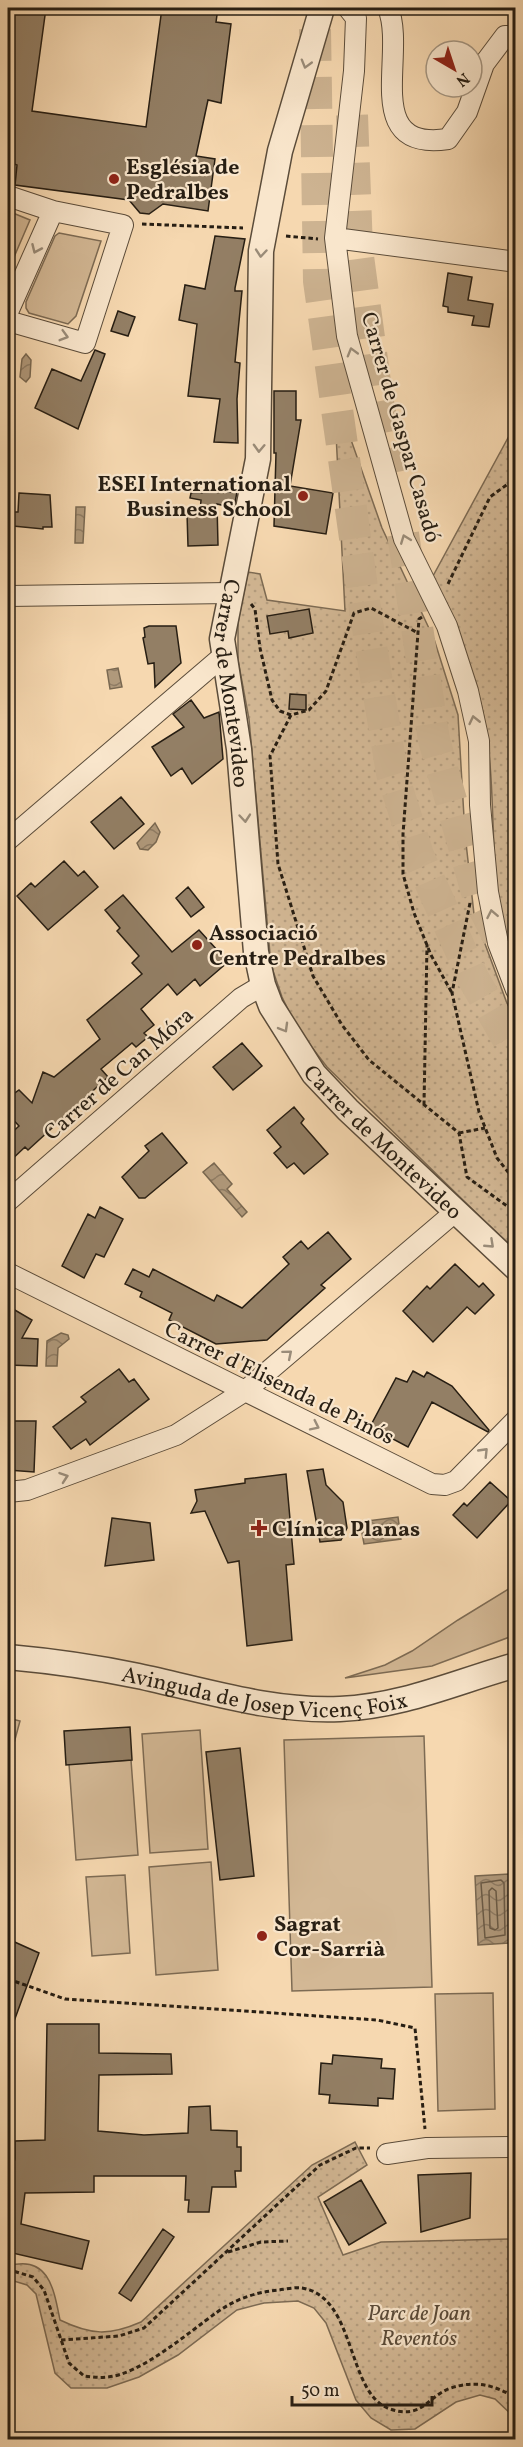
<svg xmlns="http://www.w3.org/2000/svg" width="523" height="2447" font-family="Vollkorn,serif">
<defs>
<pattern id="park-dots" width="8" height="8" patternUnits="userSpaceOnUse" patternTransform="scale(1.5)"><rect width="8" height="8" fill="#d3b895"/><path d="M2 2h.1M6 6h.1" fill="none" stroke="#b59e80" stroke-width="1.8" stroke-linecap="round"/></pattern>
<pattern id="water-waves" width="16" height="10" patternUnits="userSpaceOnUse" patternTransform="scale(1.5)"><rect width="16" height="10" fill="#b0997b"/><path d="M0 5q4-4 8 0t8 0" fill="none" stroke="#8f7c64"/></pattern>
</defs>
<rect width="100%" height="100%" fill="#f6d8b0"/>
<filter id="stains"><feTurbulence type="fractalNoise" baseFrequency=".00333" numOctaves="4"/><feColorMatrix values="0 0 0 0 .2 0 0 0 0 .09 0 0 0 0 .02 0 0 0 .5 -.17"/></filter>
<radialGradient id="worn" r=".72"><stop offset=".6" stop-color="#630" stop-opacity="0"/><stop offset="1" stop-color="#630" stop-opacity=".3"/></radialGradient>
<path fill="#d3b895" stroke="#7d6b54" stroke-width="1.5" d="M8,211L30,220L8,271Z
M59,233L101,241L76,316L68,324L29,313L26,308V302L55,236Z
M515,1585V1635L432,1666L345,1678L385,1665L412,1651L458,1620Z
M8,1718L20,1721L8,1765Z
M200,1730L208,1849L150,1853L142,1734Z
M424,1736L432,1987L292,1991L284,1740Z
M131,1760L138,1855L76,1860L69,1764Z
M211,1862L218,1970L156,1975L149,1867Z
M125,1875L130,1953L92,1956L86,1877Z
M493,1993L495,2109L438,2111L435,1994Z"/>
<path fill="url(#park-dots)" stroke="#7d6b54" stroke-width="1.5" d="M335,414L343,417L382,528L434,639L458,715L465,834L474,914L515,1025V1251L327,1067L297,1028L282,997L271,965L249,719L238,660V622L248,572L260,574L267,600L345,611Z
M515,433V967C511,955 505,942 502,928C489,859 497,787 484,718C475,668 451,623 433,576L509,436Z
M355,2142L367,2165L318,2197L343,2255L381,2242L515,2239V2418L495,2399L480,2395L456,2402L415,2429L391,2430L371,2418L356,2400L326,2323L314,2308L298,2301L264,2303L237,2310L178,2355L139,2377L107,2388H71L55,2373L36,2294L27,2285L14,2281L8,2285V2266C49,2254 54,2290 60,2320C91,2335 109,2336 141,2322L312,2165Z"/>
<path fill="url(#water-waves)" stroke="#796851" stroke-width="1.5" d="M26,354L31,360L30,377L26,382L20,377L22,359Z
M76,507H85L83,543H75Z
M118,668L122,687L110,689L107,670Z
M155,823L160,832L156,842L148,850L140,849L137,843Z
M214,1163L232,1184L227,1189L247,1212L242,1217L203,1172Z
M61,1333L68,1335L69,1339L58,1348L57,1366H46L47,1341Z
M398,1517L401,1539L364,1544L360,1522Z
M509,1874L512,1943L478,1945L475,1876Z"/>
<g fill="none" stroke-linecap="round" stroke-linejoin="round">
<path stroke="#6c5c47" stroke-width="1.5" d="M391,1524L392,1534L369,1535V1527Z
M501,1880L504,1883L505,1935L485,1938L481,1883Z
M492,1888L496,1891L498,1928L495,1930L490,1928L489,1891Z"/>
</g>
<path fill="#937f65" stroke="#271e13" stroke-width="1.5" d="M8,8H46L32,111L146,127L162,8H218L216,22L231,24L221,103L208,100L196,156L215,159L208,211L163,204L149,214L140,213L129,200L15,185L17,165L8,162Z
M215,236L245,239L235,288V291H242L235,362L240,363L237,399L238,443L214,442L220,399L188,396L197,324L179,320L185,285L205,289Z
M448,273L472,277L468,300L493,304L489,327L472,325L474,316L448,312V307L443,306Z
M118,311L135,317L128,336L111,331Z
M95,350L105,354L78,429L35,408L52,369L81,381Z
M274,391H296V420H301L290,486L333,493L326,534L274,526L276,453H274Z
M237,492L234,508L217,504L218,545L188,546L187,513H200L201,500L190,498L191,493Z
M19,493L50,495L52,527H43V529L13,526L9,522L10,512H18Z
M309,609L313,633L289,638L288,631L270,634L267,616Z
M149,626H176L181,663L155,687L154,663L148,664L143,638L145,637L144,628Z
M290,694L306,695V710L289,709Z
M191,700L204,718L219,712L223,759L192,784L182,768L171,776L152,747L184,727L173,714Z
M121,797L144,824L114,849L91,822Z
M64,861L78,876L84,871L98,887L48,930L17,896L31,883L35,887Z
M188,887L204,907L191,917L176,898Z
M123,895L172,952L199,930L228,962L200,986L195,979L177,995L168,984L141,1009L154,1025L144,1033L148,1037L136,1047L132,1043L101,1069L108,1077L28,1150L25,1147L8,1163V1136L19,1126L8,1114V1098L19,1090L32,1103L43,1072L54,1077L100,1039L87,1020L142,974L132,963L139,956L117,931L120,928L105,910Z
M242,1043L262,1066L233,1090L213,1067Z
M294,1107L304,1119L301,1123L328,1154L304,1174L294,1163L287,1168L274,1153L281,1147L267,1130Z
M162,1133L187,1163L145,1198H139L122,1177L149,1151L145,1146Z
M100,1207L123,1219L104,1257L96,1254L84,1278L62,1266L88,1214L95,1218Z
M328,1232L351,1259L321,1285L325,1288L267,1340L216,1344L169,1320L172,1313L140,1297L142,1292L125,1284L133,1269L149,1277L153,1269L214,1301L217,1295L242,1308L289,1264L283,1257L301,1241L308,1249Z
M455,1264L479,1287L483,1283L494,1295L475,1314L467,1307L433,1342L403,1311L427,1286L430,1289Z
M8,1306L32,1320L22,1338L38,1339L37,1366L8,1365Z
M119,1369L129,1382L134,1379L149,1399L90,1445L86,1439L71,1449L53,1427L86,1402L81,1397Z
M413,1371L424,1377L427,1372L452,1386L489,1430L488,1432L432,1402L408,1447L374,1429L371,1425L396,1378L407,1382Z
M8,1421H36L34,1472L8,1470Z
M323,1469L326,1485L343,1502L347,1528L341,1540L320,1542L307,1471Z
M286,1474L294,1564L286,1565L292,1640L247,1646L239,1561L228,1563L205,1511L191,1513L197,1501L195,1490L245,1483V1479Z
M490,1482L511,1501L477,1538L453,1515L464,1503L467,1506Z
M112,1518L150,1523L154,1560L105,1566Z
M130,1727L132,1760L66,1765L64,1731Z
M240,1748L254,1876L220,1880L206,1752Z
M8,1939L39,1953L9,2035H8Z
M47,2024H99V2053L171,2054L172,2074L99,2075L98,2131L144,2135L188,2133L189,2107L210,2106L211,2130L237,2131V2147H241V2171H235L236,2187H212L209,2212H188L189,2200H185L186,2176H94V2192L25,2193L21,2224L89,2241L82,2269L8,2252V2180L15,2159V2141L45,2140Z
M333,2055L382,2059L381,2068L395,2069L393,2099L378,2098V2106L329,2103L330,2095L319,2094L321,2063L332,2064Z
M471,2173L470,2218L421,2232L418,2175Z
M361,2180L386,2223L349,2245L324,2202Z
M163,2229L174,2237L131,2301L119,2293Z"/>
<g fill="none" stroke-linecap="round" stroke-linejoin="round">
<path stroke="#cdb391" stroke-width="32" stroke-dasharray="32 16" stroke-linecap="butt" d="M315,29L319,281L366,616L392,773L418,855L473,978L516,1053
M352,115L357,249L377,397L392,473
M403,534L434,740L478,896L499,938"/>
<g stroke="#5b4c3a" stroke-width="22">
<path id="minor" d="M348,8L356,18L354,71L335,238L347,336L404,539L447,626L468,691L479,741L480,805L488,892L498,943L516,990
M388,8C407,54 360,152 448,139L467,112L484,64L505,36H516
M8,196L53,211
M335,238L516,262
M8,312L53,211L123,225L85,343L8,321
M8,596L230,593
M8,840L223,656
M8,1201L241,998L263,985
M8,1273L432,1484L445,1485L456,1481L516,1420
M8,1492L27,1490L176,1435L245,1391L455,1212
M387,2154L427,2148L516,2147"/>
</g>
<g stroke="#5b4c3a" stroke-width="27">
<g id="tertiary">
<path id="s1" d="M322,8L280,151L261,251L258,459L222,639L239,749L256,952L263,985L271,1006L314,1074L348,1110L516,1268"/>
<path id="s2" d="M8,1657C52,1661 95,1667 138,1676C204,1690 271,1712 340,1709C404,1706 455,1682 516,1665"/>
</g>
</g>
<path stroke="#271e13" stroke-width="3" stroke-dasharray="4.5 3" stroke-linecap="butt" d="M11,180L12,163
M142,224L243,228
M286,236L318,239
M448,584L490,497L516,478
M251,604L255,609L260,648L272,700L280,711L291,715L309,710L326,691L354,613L371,608L418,633
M422,617L419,619L403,834V874L414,913L431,955L452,993
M291,715L270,756L278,864L313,976L342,1025L369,1060L459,1133L467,1177L511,1209H516
M470,903L452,993L479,1112L497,1158L516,1182
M424,1105L427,945
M459,1133L485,1128
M8,1979L65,1999L377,2020L415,2028L425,2129
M228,2252L261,2242L288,2241
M8,2274L13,2271L33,2277L44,2290L69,2363L84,2376C91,2377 99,2378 107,2377C140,2375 189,2332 216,2313C235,2299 256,2292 279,2290C286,2289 295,2287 302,2288C357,2297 346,2394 390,2409C423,2420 427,2396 451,2388C475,2380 495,2385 516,2398
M61,2340L119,2336L144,2328L320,2165L356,2148H370"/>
<use href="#minor" stroke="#f9e6cc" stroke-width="20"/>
<use href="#tertiary" stroke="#f9e6cc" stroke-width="24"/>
</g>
<defs><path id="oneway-chevron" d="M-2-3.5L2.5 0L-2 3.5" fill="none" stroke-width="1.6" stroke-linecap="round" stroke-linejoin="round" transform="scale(1.5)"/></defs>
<g stroke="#9a8c79">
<use href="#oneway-chevron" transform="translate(306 64) rotate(106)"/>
<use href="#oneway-chevron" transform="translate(36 249) rotate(114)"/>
<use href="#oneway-chevron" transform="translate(261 253) rotate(95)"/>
<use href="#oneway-chevron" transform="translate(64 336) rotate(16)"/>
<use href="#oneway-chevron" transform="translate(352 352) rotate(-106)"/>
<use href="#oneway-chevron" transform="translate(259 448) rotate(92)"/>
<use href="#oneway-chevron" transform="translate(405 539) rotate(-111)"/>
<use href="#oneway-chevron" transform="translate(474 720) rotate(-103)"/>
<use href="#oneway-chevron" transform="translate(245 818) rotate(85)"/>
<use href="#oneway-chevron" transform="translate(492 914) rotate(-101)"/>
<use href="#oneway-chevron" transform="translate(284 1028) rotate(60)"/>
<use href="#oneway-chevron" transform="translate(490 1244) rotate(43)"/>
<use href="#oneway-chevron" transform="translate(288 1354) rotate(-40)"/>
<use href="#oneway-chevron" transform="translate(315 1426) rotate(26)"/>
<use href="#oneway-chevron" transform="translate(484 1452) rotate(-46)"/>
<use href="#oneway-chevron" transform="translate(64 1477) rotate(-19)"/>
</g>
<g fill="#8f2418" stroke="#f9e6cc" stroke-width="2">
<circle cx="114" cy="179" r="6"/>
<circle cx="303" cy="496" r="6"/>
<circle cx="197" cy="945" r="6"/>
<path d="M256 1519h6v6h6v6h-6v6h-6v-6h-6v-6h6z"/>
<circle cx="262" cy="1936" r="6"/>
</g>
<g text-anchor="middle" stroke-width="4.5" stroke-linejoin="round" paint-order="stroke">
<g font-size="22" font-weight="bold" fill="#271e13" stroke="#f9e6cc" text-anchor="start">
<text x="126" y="174">Església de<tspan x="126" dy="25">Pedralbes</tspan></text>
<text x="291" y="491" text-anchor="end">ESEI International<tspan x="291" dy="25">Business School</tspan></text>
<text x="209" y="940">Associació<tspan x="209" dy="25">Centre Pedralbes</tspan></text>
<text x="272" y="1536">Clínica Planas</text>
<text x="274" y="1931">Sagrat<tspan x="274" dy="25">Cor-Sarrià</tspan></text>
</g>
<g font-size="22" fill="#271e13" stroke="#f9e6cc">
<text transform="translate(402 427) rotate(74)" y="8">Carrer de Gaspar Casadó</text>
<text dy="8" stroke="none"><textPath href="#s1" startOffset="687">Carrer de Montevideo</textPath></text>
<text transform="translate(118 1073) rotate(-41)" y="8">Carrer de Can Móra</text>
<text dy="8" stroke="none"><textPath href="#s1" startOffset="1191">Carrer de Montevideo</textPath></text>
<text transform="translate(280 1382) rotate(26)" y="8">Carrer d'Elisenda de Pinós</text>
<text dy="8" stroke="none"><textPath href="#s2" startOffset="260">Avinguda de Josep Vicenç Foix</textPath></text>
</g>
<g font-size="22" font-style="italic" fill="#5b4c3a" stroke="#f9e6cc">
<text x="419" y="2320">Parc de Joan<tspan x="419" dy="25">Reventós</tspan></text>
</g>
</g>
<rect width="523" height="2447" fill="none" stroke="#f6d8b0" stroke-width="30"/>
<rect x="9" y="9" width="505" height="2429" fill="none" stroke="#271e13" stroke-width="3"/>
<rect x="15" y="15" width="493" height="2417" fill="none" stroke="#271e13" stroke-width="1.5"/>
<g transform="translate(454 69) rotate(141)"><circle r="28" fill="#f9e6cc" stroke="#a59682" stroke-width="1.5"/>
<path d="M0-4.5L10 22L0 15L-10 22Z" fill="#8f2418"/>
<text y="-9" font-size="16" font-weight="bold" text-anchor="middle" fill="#271e13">N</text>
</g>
<path d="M292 2396v9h140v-9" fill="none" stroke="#271e13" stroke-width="3"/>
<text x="301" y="2396" font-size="18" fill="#271e13" stroke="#f9e6cc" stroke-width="4.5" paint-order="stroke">50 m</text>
<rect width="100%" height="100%" filter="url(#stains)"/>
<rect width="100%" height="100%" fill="url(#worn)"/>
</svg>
